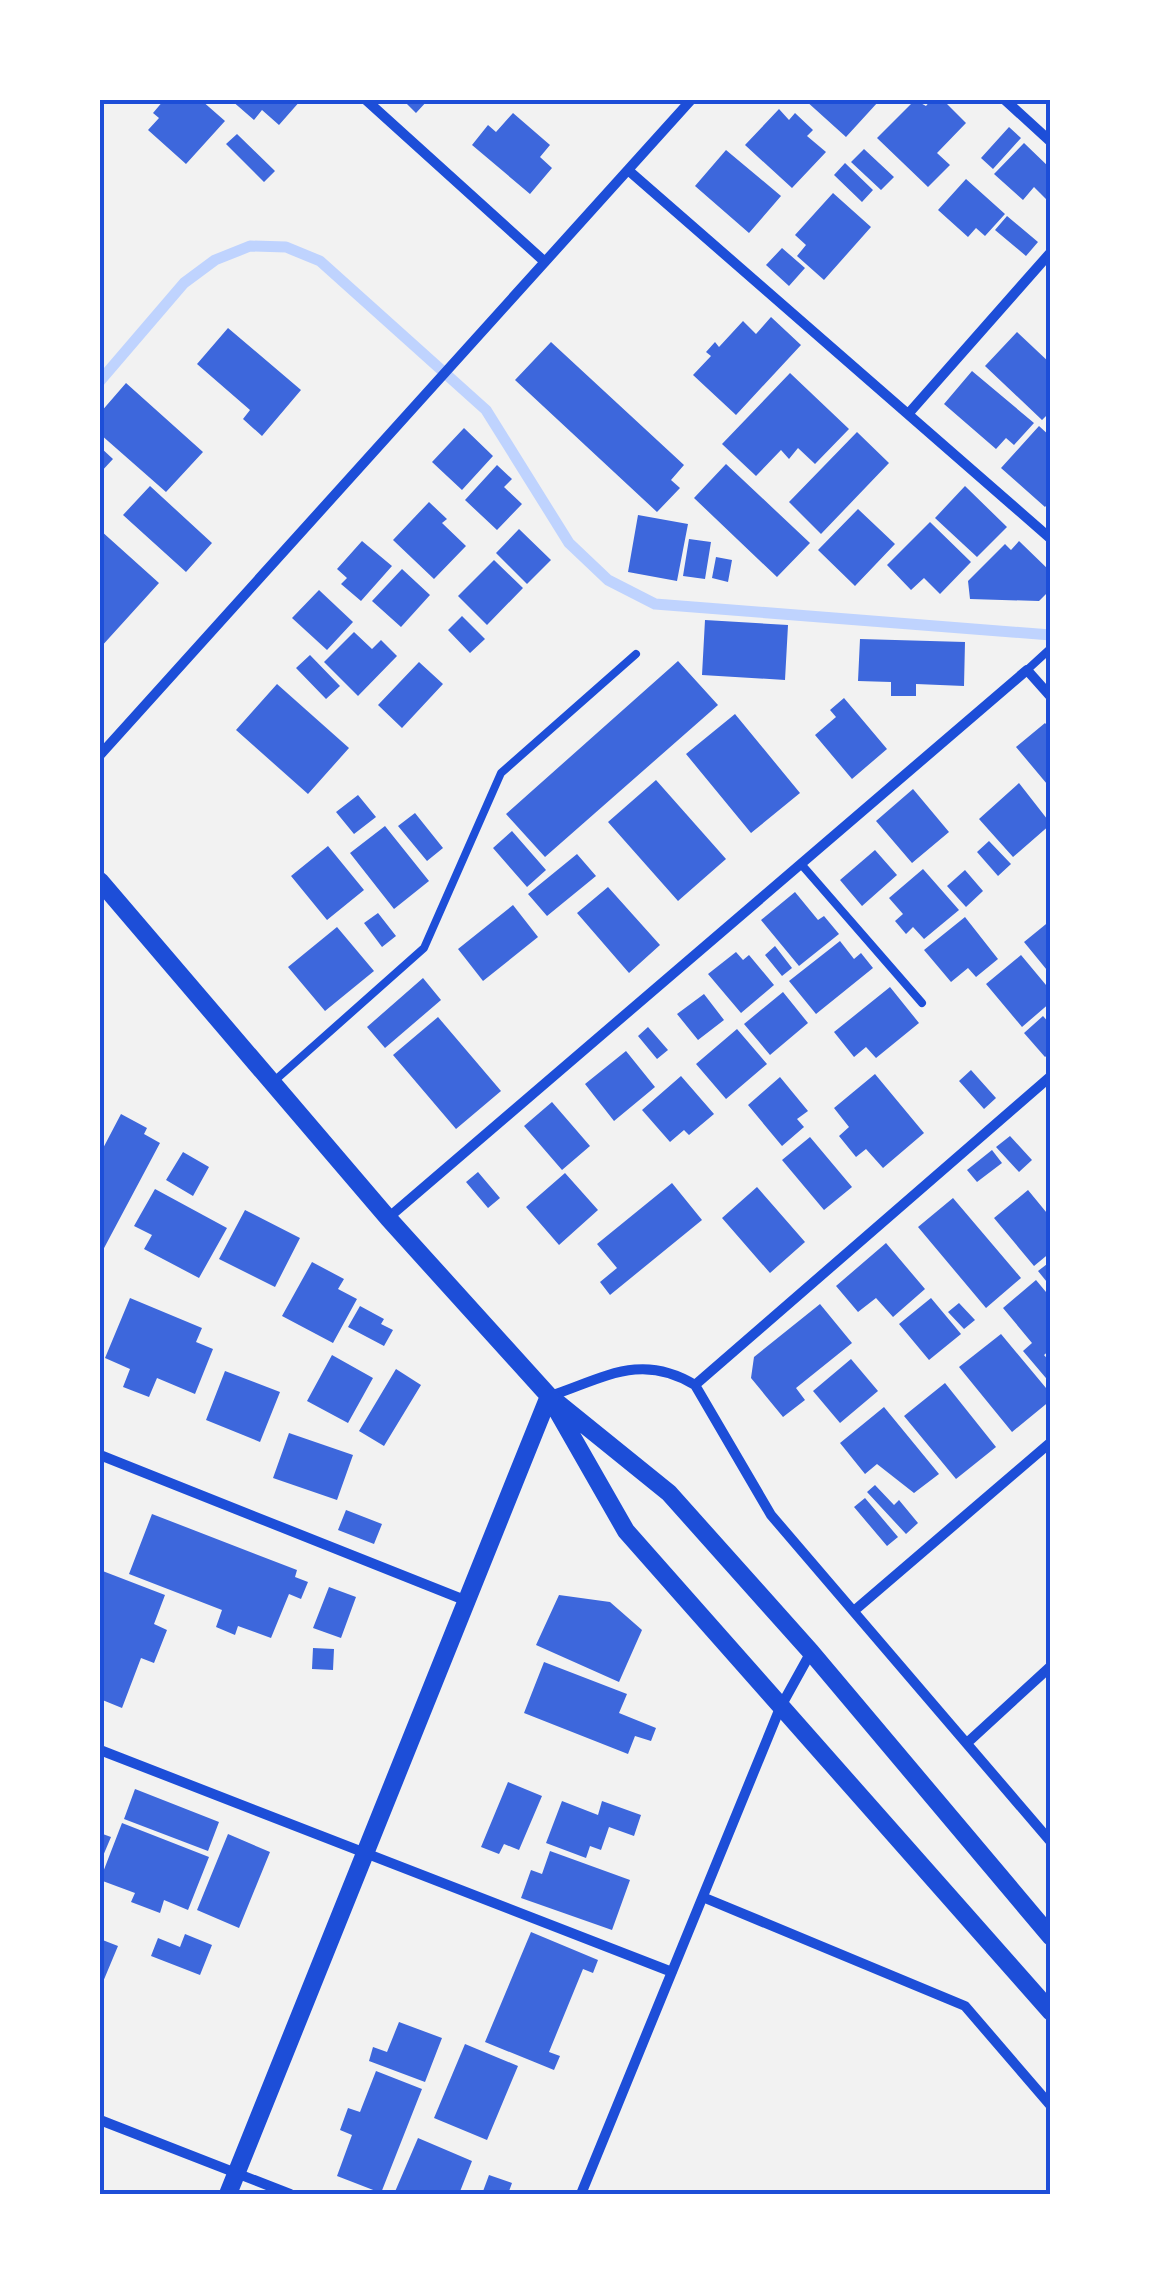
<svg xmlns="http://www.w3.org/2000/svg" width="1151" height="2294" font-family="'Titillium Web',sans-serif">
<rect width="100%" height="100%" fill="#f2f2f2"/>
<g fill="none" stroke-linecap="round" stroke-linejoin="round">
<path stroke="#bfd3fe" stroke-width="11" d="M100,381L184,283L215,260L250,246L286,247L320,261L486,410L569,543L608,580L655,604L1051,635"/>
</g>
<path fill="#3d67dc" d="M164,100H201L225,121L186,164L148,130L159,118L153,113Z
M231,100H301L279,125L262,110L254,120Z
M403,100H428L416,113Z
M805,100H875L878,102L846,137Z
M915,100L926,106L931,100H943L966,123L937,153L950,165L928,187L877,138Z
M779,109L789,120L795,113L813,130L807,136L826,152L792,188L745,145Z
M513,113L550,145L540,157L552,168L530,194L472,145L488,125L496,132Z
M1009,127L1021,138L993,169L981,158Z
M237,134L275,171L264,182L226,144Z
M1024,143L1051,169L1047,200L1034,187L1023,200L994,174Z
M864,149L894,177L881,190L851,162Z
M726,150L781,196L749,233L695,186Z
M845,163L873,190L862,202L834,175Z
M966,179L1005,214L985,236L976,228L968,237L938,210Z
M833,193L871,227L824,280L797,256L806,245L795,235Z
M1007,216L1038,242L1026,256L995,230Z
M782,248L805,268L789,286L766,265Z
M771,317L801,345L736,415L693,375L711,356L706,352L715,342L719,347L743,321L756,334Z
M228,328L301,390L262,436L243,419L250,410L197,364Z
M1017,332L1051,364V411L1042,420L985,366Z
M551,342L684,465L671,480L680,488L657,512L515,380Z
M972,371L1034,423L1014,445L1006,438L996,449L944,404Z
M790,373L849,429L815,464L798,448L789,459L781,450L756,476L722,444Z
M126,383L203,452L166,492L100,434V413Z
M1039,426L1051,437V500L1045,507L1001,468Z
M464,428L493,456L462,490L432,462Z
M857,432L889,463L821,534L789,502Z
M100,447L113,459L100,473Z
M726,464L810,543L777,577L694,498Z
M497,465L512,479L504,487L522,504L497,530L465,500Z
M150,486L212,543L186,572L123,515Z
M965,486L1007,527L977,557L935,518Z
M429,502L447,519L442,523L466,546L434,579L393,540Z
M858,509L895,544L855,586L818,550Z
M638,515L688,524L677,581L628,572Z
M930,522L971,562L940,594L924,578L911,590L887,565Z
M519,529L551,560L527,584L496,553Z
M100,530L159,583L100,648Z
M689,539L711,542L705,579L683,576Z
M362,541L392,566L361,601L341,584L347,578L337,569Z
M1019,541L1051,572V589L1039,601L970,599L968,581L1005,544L1011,550Z
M716,557L732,560L728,582L712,578Z
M494,560L523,588L487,625L458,596Z
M402,569L430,595L401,627L372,601Z
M319,590L353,622L327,650L292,618Z
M462,616L485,639L470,653L448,630Z
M705,620L788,625L785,680L702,675Z
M354,632L372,649L381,640L397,656L358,696L324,662Z
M860,639L965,642L964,686L916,684V696H891V682L858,681Z
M310,655L340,686L326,699L296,668Z
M678,661L718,705L545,857L506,814Z
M419,662L443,684L402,728L378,705Z
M277,684L349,748L308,794L236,730Z
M844,698L887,749L852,779L815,735L836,717L830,710Z
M735,714L800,793L751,833L686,754Z
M1045,723L1051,730L1047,784L1016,747Z
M656,780L726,859L678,901L608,822Z
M1019,783L1051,824L1013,857L979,819Z
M913,789L949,832L912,863L876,821Z
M358,795L376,817L354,834L336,812Z
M415,813L443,848L427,861L398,826Z
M385,826L429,881L394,909L350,853Z
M512,831L546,870L527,887L493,848Z
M989,841L1011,864L998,876L977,852Z
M328,846L364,890L327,920L291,876Z
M875,850L897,875L862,906L840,880Z
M577,854L596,876L547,916L528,894Z
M923,869L959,910L924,939L913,927L906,934L895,921L903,914L889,898Z
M965,870L983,891L966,907L947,886Z
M608,887L660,945L629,973L577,913Z
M795,892L818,920L824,916L839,934L799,966L761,920Z
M513,905L538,937L483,981L458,949Z
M378,913L396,936L382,947L364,923Z
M965,917L998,959L976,977L968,968L951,982L924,950Z
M1051,920V975L1024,942Z
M337,927L374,971L325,1011L288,967Z
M840,941L854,959L861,953L873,968L816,1014L789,981Z
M775,946L792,968L782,976L765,955Z
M736,952L743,960L749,955L774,985L741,1013L708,974Z
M1021,955L1051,991V1002L1022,1027L986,984Z
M423,978L441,1000L385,1048L367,1027Z
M890,987L919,1023L876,1058L866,1047L854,1057L834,1032Z
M783,992L808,1023L770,1055L744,1024Z
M704,994L724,1020L698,1040L677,1014Z
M1043,1016L1051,1025V1052L1045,1057L1024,1033Z
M438,1017L501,1091L456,1129L393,1055Z
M648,1027L668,1050L657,1059L638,1036Z
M737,1029L767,1064L726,1099L696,1064Z
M626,1051L655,1087L614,1121L585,1084Z
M971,1070L996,1098L984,1109L959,1081Z
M875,1074L924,1133L883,1168L866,1149L856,1157L839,1136L849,1127L834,1108Z
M681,1076L714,1114L689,1135L684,1130L670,1142L642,1110Z
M780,1077L808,1111L797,1119L804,1127L782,1146L748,1105Z
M552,1102L590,1146L562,1170L524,1126Z
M121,1114L147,1128L144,1134L160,1143L103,1250L100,1154Z
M1010,1136L1032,1160L1019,1172L996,1147Z
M810,1137L852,1187L824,1210L782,1160Z
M992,1150L1002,1163L977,1182L967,1170Z
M183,1152L209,1167L193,1196L166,1180Z
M478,1172L500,1198L488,1208L466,1182Z
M565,1173L598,1210L559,1245L526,1207Z
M672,1183L702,1220L610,1295L600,1282L617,1268L597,1244Z
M757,1187L805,1242L770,1273L722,1218Z
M155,1189L227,1228L199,1278L144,1249L152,1235L134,1226Z
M1028,1190L1051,1218V1252L1034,1266L994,1218Z
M953,1198L1021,1278L986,1308L918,1227Z
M245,1210L300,1238L275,1287L219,1259Z
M886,1243L925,1289L893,1317L876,1298L858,1312L836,1286Z
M1051,1261V1287L1038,1271Z
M312,1262L344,1279L338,1289L357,1299L333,1343L282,1316Z
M1036,1280L1051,1298V1349L1044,1355L1051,1363V1384L1023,1351L1032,1343L1003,1308Z
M130,1298L202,1328L196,1342L213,1349L195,1394L157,1378L149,1397L123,1387L130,1369L105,1358Z
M931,1298L961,1334L929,1360L899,1324Z
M959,1303L975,1320L964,1329L948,1312Z
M820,1304L852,1343L796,1388L805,1400L783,1417L751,1378L754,1357Z
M360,1306L384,1319L381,1324L393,1330L384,1346L348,1327Z
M1001,1334L1051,1394V1400L1012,1432L959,1367Z
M332,1355L373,1378L348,1423L307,1401Z
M851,1359L878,1391L840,1423L813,1391Z
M396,1369L421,1385L384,1446L359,1431Z
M225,1371L280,1392L260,1442L206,1420Z
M945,1383L996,1447L956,1479L904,1416Z
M884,1407L939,1474L914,1493L877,1464L865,1474L840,1443Z
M289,1433L353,1455L337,1500L273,1478Z
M875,1485L894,1505L899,1500L918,1523L906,1534L867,1492Z
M865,1498L898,1537L887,1546L854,1507Z
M346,1510L382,1524L374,1544L338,1530Z
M152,1514L297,1570L295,1577L308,1582L301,1599L289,1594L271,1638L238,1626L235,1635L216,1627L222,1610L129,1574Z
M100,1570L165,1595L154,1624L167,1630L154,1663L141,1658L122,1708L100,1699Z
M329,1587L356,1597L341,1638L313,1628Z
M559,1595L610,1602L642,1630L619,1682L536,1645Z
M313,1648L334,1649L333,1670L312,1669Z
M544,1662L627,1694L619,1713L656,1728L651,1741L635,1736L628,1754L524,1713Z
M508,1782L542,1796L519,1850L504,1844L499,1854L481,1847Z
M135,1789L219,1822L208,1851L124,1819Z
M562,1801L598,1815L602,1801L641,1815L634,1836L609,1827L601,1850L590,1846L586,1858L546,1843Z
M122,1823L209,1857L188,1910L164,1900L160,1913L131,1902L135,1893L100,1880Z
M100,1833L111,1837L100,1863Z
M228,1834L270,1852L239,1928L197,1910Z
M550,1851L630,1880L612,1930L521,1898L531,1870L542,1874Z
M531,1932L598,1960L593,1973L583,1969L549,2052L560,2056L554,2070L485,2042Z
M185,1934L212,1945L200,1975L151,1956L158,1938L180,1947Z
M100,1939L118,1946L100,1989Z
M399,2022L442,2038L425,2082L369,2061L373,2047L387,2052Z
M465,2044L518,2066L487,2140L434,2118Z
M376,2071L422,2089L381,2193L337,2176L352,2135L340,2130L348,2108L360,2112Z
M418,2138L472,2161L459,2194H394Z
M489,2175L512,2183L508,2194H482Z"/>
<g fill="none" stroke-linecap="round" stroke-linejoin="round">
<path stroke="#1d4ed8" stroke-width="8" d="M1027,670L1051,648
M801,864L922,1003
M272,1083L424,948L501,773L636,654"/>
<path stroke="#1d4ed8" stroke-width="10" d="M366,100L545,262
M1005,100L1051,142
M628,170L1051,539
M909,413L1051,252
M100,755L691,100
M388,1218L1027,670L1051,697
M695,1385L1051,1076
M550,1396C604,1378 641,1352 695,1385L771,1515L1051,1842
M100,1455L467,1601
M855,1610L1051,1442
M967,1743L1051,1666
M100,1750L672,1972
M705,1898L965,2006L1051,2106
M100,2120L290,2194
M581,2194L780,1708L811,1652"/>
<path stroke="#1d4ed8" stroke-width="18" d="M100,881L388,1218L549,1396L669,1493L811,1652L1051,1937
M554,1405L626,1531L1051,2012
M228,2194L549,1396"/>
</g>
<rect width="1151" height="2294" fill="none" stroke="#ffffff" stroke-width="205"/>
<rect x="102" y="102" width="946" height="2090" fill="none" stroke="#1d4ed8" stroke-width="4"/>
</svg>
